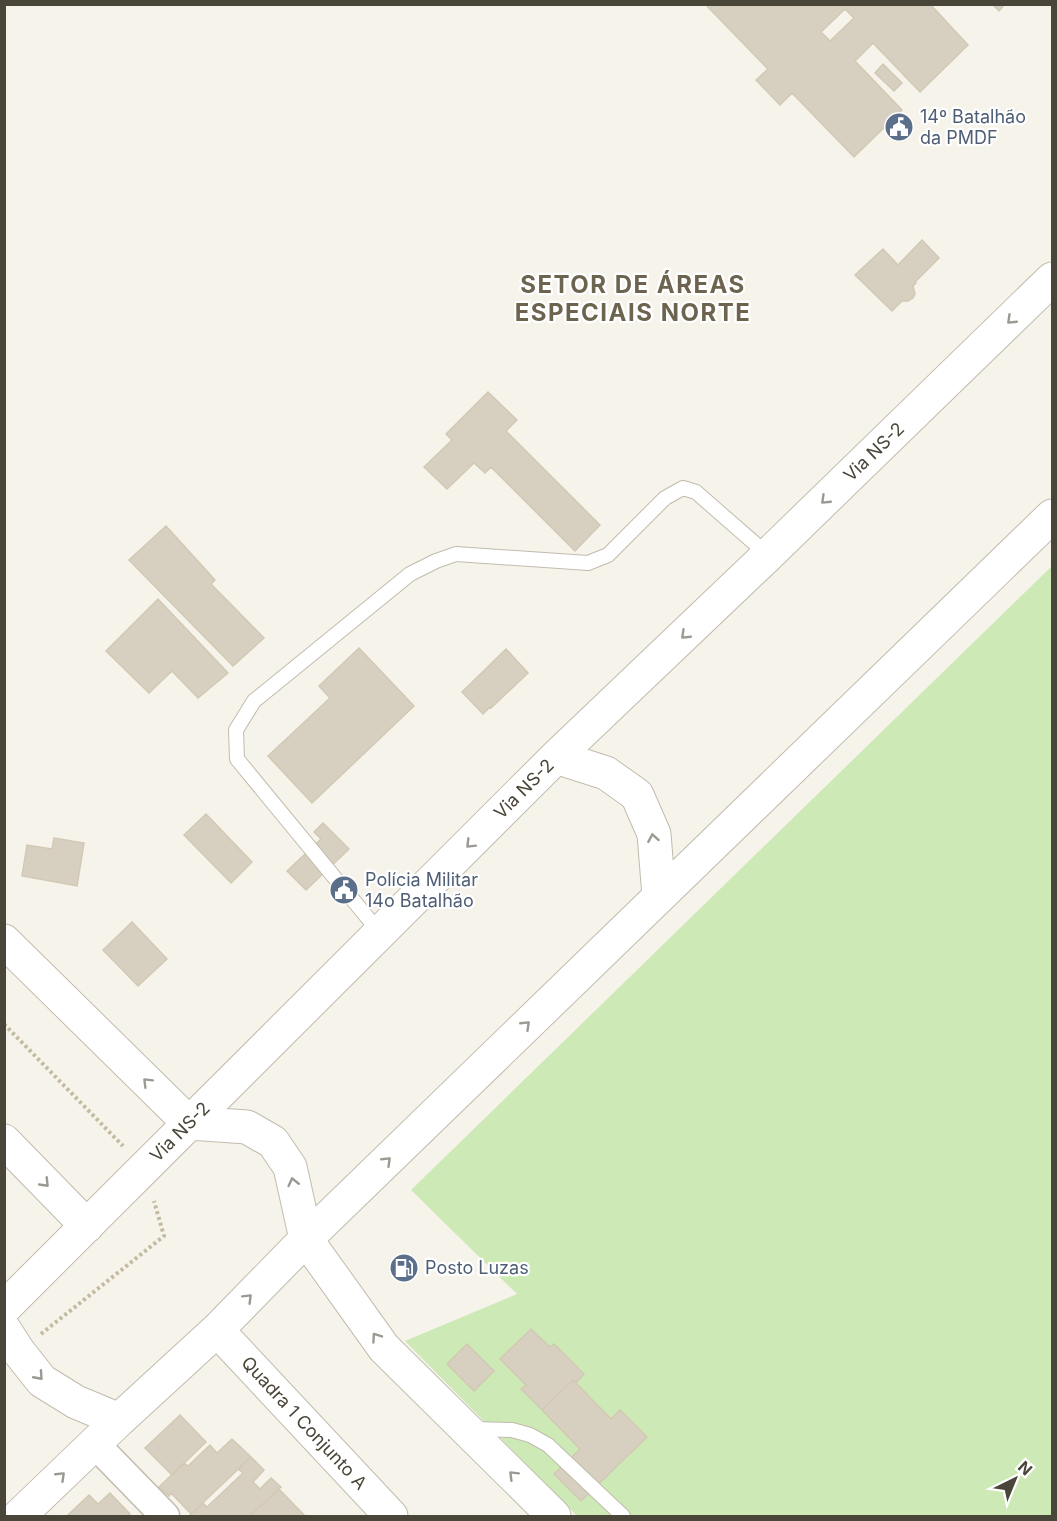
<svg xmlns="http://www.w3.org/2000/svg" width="1057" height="1521" font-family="Inter,sans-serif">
<rect width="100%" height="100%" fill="#f6f3eb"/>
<path fill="#cde9b5" d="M1052,566V1516H577L405,1341L517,1294L411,1190Z"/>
<path fill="#d7d0c0" stroke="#d2c9b4" stroke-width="1.5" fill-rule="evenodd" d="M707,4H801L803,6L804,4H930L968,45L920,92L873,43L855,61L902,110L854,157L792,93L780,105L756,80L768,69L706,5ZM845,9L854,18L830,41L821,32Z
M992,4H1005L999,11Z
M883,64L902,83L894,91L875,73Z
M922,240L939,258L915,282L916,283L913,286L915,294L913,298L908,301H902L892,311L855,275L883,249L898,265Z
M488,392L517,420L506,431L600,525L575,551L491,467L485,473L474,463L447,489L424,467L452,440L446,434Z
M166,526L215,580L211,584L264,638L233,666L129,560Z
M158,599L228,673L198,698L172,671L149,693L106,651Z
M359,648L414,706L312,803L268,756L330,698L319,686Z
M506,649L528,673L491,708L490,707L483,714L462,692Z
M206,814L252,862L231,883L184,835Z
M323,823L349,849L306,890L287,871L321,839L314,832Z
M54,838L84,843L77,886L22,876L27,845L52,849Z
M132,922L167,959L138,986L103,950Z
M531,1329L550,1347L554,1344L584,1374L576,1383L573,1380L542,1410L521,1389L526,1385L500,1359Z
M467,1344L494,1371L474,1391L447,1364Z
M573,1380L611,1419L620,1410L647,1437L581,1501L554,1474L580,1449L542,1410Z
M180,1415L206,1442L172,1475L145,1448Z
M232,1439L251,1457L191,1514L171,1493L169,1496L159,1487L184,1463L188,1466L210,1445L217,1453Z
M251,1457L264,1470L253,1482L260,1489L271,1478L281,1487L279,1489L250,1516H189L203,1503L207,1507L243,1473L238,1469Z
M279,1489L305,1516H250Z
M110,1493L130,1514L128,1516H67L89,1495L98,1504Z"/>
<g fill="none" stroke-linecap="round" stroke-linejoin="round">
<g stroke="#c1bcad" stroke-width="16">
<path id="service" d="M381,934L237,759L236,730L254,701L410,574L436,561L456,554L588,563L608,555L665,498L683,488L696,492L768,555
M474,1429L512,1430L530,1435L548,1445L623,1516"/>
</g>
<g stroke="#c1bcad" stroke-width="31">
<path id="minor" d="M95,1444L165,1516"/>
</g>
<g stroke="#c1bcad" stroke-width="35">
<path id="tertiary" d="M556,757L606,773L637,795L654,834L659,896
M4,941L189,1123L247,1127L273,1142L290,1167L306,1239L384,1348L554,1516
M4,1141L87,1226
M4,1308L556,757L768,555L1052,279
M4,1329L19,1352L42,1381L76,1402L119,1420
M217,1330L391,1516
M19,1516L119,1420L217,1330L306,1239L1052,516"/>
</g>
<path stroke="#c3ba9f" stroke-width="4" stroke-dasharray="3 3" stroke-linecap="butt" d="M4,1024L123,1146
M41,1334L164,1236L154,1201"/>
<use href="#service" stroke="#fff" stroke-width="14"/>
<use href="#minor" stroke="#fff" stroke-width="28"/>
<use href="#tertiary" stroke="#fff" stroke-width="33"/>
</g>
<defs><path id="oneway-chevron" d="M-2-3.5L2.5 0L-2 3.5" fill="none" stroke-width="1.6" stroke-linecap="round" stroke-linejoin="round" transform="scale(1.5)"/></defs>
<g stroke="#9b9992">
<use href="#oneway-chevron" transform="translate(1011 320) rotate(136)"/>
<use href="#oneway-chevron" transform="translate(825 500) rotate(136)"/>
<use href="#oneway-chevron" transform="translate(685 635) rotate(136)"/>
<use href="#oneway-chevron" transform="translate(653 838) rotate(-100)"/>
<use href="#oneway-chevron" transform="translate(470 844) rotate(135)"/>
<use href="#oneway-chevron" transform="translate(526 1025) rotate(-44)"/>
<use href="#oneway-chevron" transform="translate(147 1082) rotate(-135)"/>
<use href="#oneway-chevron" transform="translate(387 1161) rotate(-44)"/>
<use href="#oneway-chevron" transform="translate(293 1182) rotate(-103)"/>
<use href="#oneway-chevron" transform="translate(45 1183) rotate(46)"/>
<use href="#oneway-chevron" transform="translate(248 1298) rotate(-45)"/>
<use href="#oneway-chevron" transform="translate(376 1337) rotate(-125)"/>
<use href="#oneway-chevron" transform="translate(39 1376) rotate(48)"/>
<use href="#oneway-chevron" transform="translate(513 1475) rotate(-135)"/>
<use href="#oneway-chevron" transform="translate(61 1476) rotate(-44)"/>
</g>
<defs>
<g id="civic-disc" transform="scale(1.5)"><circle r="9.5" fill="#5c6f8a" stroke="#fff"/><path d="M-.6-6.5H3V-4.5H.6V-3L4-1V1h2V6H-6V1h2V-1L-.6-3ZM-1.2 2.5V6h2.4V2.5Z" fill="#fff"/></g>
<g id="fuel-disc" transform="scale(1.5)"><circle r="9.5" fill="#5c6f8a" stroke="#fff"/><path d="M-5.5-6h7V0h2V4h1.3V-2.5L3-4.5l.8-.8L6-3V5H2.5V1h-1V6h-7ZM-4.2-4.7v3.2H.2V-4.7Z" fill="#fff"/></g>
</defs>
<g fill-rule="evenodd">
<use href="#civic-disc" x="899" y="127"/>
<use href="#civic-disc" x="344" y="890"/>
<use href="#fuel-disc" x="404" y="1268"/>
</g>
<g text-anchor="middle" stroke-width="4.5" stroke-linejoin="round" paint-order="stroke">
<g font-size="18" fill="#4e5e75" stroke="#fff" text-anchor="start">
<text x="920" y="123">14º Batalhão<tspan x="920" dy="21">da PMDF</tspan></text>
<text x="365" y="886">Polícia Militar<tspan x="365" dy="21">14o Batalhão</tspan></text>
<text x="425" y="1274">Posto Luzas</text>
</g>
<g font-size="18" fill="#4a4539" stroke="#fff">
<text transform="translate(874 452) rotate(-44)" y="6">Via NS-2</text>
<text transform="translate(524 789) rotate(-45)" y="6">Via NS-2</text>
<text transform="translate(180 1132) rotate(-45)" y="6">Via NS-2</text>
<text transform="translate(304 1423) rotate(47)" y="6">Quadra 1 Conjunto A</text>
</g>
<g font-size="24" font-weight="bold" letter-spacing="1.5" fill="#6d6450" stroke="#fff">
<text x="633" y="293">SETOR DE ÁREAS<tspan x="633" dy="28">ESPECIAIS NORTE</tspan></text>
</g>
</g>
<rect width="1057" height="1521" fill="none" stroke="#4a4539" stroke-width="12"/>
<g transform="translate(1015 1479) rotate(43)" stroke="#ffffff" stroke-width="4.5" paint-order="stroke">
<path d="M0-4.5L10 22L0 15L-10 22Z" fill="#4a4539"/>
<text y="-9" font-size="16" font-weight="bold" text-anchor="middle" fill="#4a4539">N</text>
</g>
</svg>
